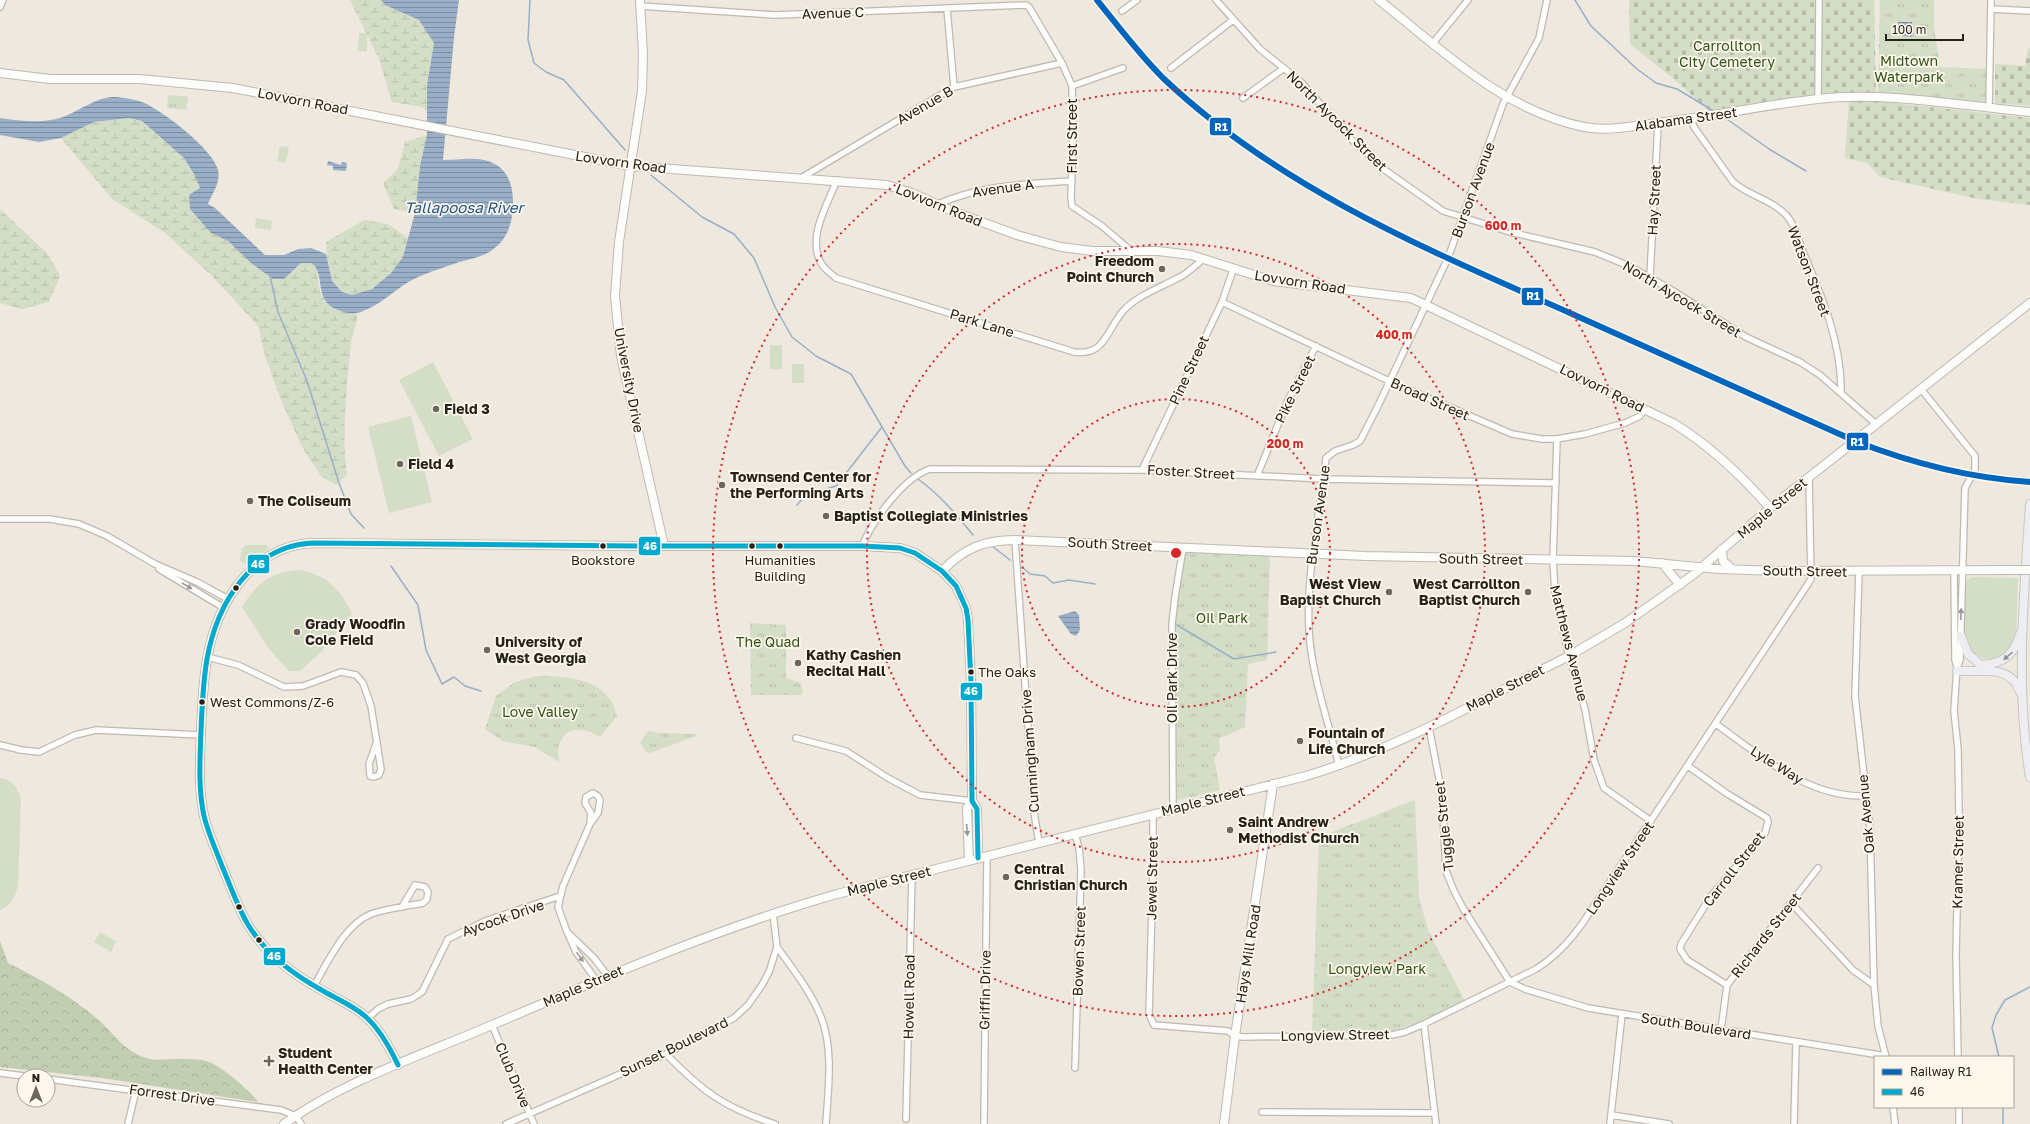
<svg xmlns="http://www.w3.org/2000/svg" width="2030" height="1124" font-family="'Golos Text',sans-serif">
<defs>
<pattern id="forest-crowns" width="20" height="18" patternUnits="userSpaceOnUse"><rect width="20" height="18" fill="#c1ceb2"/><path d="M2 6a3 3 0 1 1 6 0M12 15a3 3 0 1 1 6 0" fill="none" stroke="#a6b198"/></pattern>
<pattern id="wetland-marsh" width="20" height="14" patternUnits="userSpaceOnUse"><rect width="20" height="14" fill="#d4dec6"/><path d="M1 5h8M5 5V1M11 12h8M15 12V8" fill="none" stroke="#b6beaa"/></pattern>
<pattern id="cemetery-stones" width="16" height="16" patternUnits="userSpaceOnUse"><rect width="16" height="16" fill="#d4dec6"/><path d="M2 7V4a2 2 0 0 1 4 0v3zM10 15v-3a2 2 0 0 1 4 0v3z" fill="#b6beaa"/></pattern>
<pattern id="park-tufts" width="24" height="20" patternUnits="userSpaceOnUse"><rect width="24" height="20" fill="#d4dec6"/><path d="M3 7l-1-3M5 7V3M7 7l1-3M15 17l-1-3M17 17v-4M19 17l1-3" fill="none" stroke="#b6beaa"/></pattern>
<pattern id="water-rules" width="6" height="5" patternUnits="userSpaceOnUse"><rect width="6" height="5" fill="#99afc7"/><path d="M0 2.5h6" fill="none" stroke="#7d8ea1"/></pattern>
</defs>
<rect width="100%" height="100%" fill="#eee8de"/>
<path fill="#d4dec6" d="M359,33H367V51H358Z
M280,146L289,147L286,163L277,161Z
M256,218L272,221L271,230L255,228Z
M770,345H782V369H770Z
M433,362L473,439L439,456L399,380Z
M792,364H804V383H792Z
M411,416L432,502L389,513L368,427Z
M246,545H266L269,548L247,565L240,561L241,550Z
M300,570C326,575 342,590 352,614L321,652L300,671H289L269,649L242,607C256,583 273,571 300,570Z
M1972,577L2018,578L2016,638L2012,649L1996,661C1982,660 1969,653 1964,639C1962,632 1964,593 1964,583Z
M0,778L8,780L16,787L21,799L18,885C15,897 12,905 0,910Z
M100,932L116,941L111,952L94,942Z"/>
<path fill="url(#forest-crowns)" d="M0,941L8,963C39,978 69,995 95,1017C114,1032 117,1045 141,1056C155,1063 168,1058 182,1059C190,1059 202,1059 209,1062C223,1067 249,1090 258,1102L102,1078L0,1067Z"/>
<path fill="url(#wetland-marsh)" d="M350,0H381L385,5L419,20L434,43L427,85L428,112L422,107L392,102L379,59Z
M129,118L142,121L184,158L194,174L200,188L211,233L228,241L251,263L273,279C285,282 293,270 301,263H312C318,268 318,273 318,280C321,307 334,309 357,314C358,322 352,334 351,343C347,382 341,437 347,475L336,485L321,476L302,447L281,400L266,359L258,326L212,276L165,233L112,199L61,138L94,122Z
M427,135L420,166L415,213L394,209L383,183L398,169L405,142Z
M0,209L48,254L60,276L49,302L22,309L0,303Z
M364,220L388,224L409,239C407,245 405,251 403,257C392,277 350,314 333,282C329,275 326,250 326,242Z"/>
<path fill="url(#cemetery-stones)" d="M1629,0H1874L1876,94L1814,95L1709,111L1675,80L1630,44Z
M2028,48H2030V106L1995,103V64L2025,66Z
M1849,100L1876,101L2030,118V205L1978,199L1884,178L1878,175L1867,163L1845,158Z"/>
<path fill="url(#park-tufts)" d="M1880,0H1934V27L1940,67L1986,69V102L1982,106L1878,97Z
M168,95L188,97L186,110L167,108Z
M1188,551L1270,555L1267,660L1248,664L1245,727L1219,739L1220,749L1214,758L1220,790L1179,800L1175,798V620L1177,599L1186,553Z
M750,623L786,625V678L801,683L803,693L801,695H751Z
M537,676C562,676 596,677 611,701C614,705 615,711 617,716L600,737C576,721 554,732 559,762L535,747L503,741L485,729L496,696L515,682Z
M650,731L658,733L696,734V736L650,753L646,752L640,743L647,732Z
M1415,800L1419,899L1429,932L1465,1001L1429,1018L1393,1031L1312,1032L1319,837Z"/>
<path fill="url(#water-rules)" d="M381,0H459L454,37L443,160C454,160 465,158 476,159C506,161 514,182 513,208C512,222 508,236 497,246C486,257 473,258 459,262C445,267 429,272 416,278C399,286 385,301 368,309C364,310 360,313 356,313C351,314 343,312 338,310C313,301 326,275 312,263H301L284,279H273L251,263L228,241L211,233L190,209L189,195L200,188L194,174L184,158L142,121L129,118L94,122L61,138L39,142L0,135V118C21,121 43,124 63,117C79,111 95,98 112,97C120,97 131,99 139,101C159,107 214,150 218,170C221,183 212,193 208,204L215,208L265,255H284L298,249L311,248L326,254L332,281L342,292L352,295L372,289L391,273L403,257L415,213L420,166L427,135V85L434,43L419,20L385,5Z
M1898,22H1912V37L1902,36V29H1898Z
M328,161L341,165L342,162L347,163L346,171L333,170V166L327,165Z
M1075,611L1079,615L1080,630L1076,636L1071,634L1058,616Z"/>
<g fill="none" stroke-linecap="round" stroke-linejoin="round">
<path stroke="#99afc7" stroke-width="1.5" d="M530,0L528,40L534,63L546,72L564,80L625,150
M1575,0L1591,26L1637,69L1656,83L1677,89L1712,110
M1724,117L1769,149L1806,171
M651,175L702,217L734,234L754,258L775,307L792,337L816,356L851,374L905,466L911,473
M270,276L278,312L307,381L339,483L351,514L364,528
M918,479C939,494 956,514 973,535
M797,505L806,495L836,486L882,427
M992,546L1010,560
M391,566L418,605L426,650L442,684L454,677L465,686L481,691
M1022,567L1030,574L1045,576L1053,583L1069,580L1095,584
M1177,625L1234,659L1276,652
M1999,1057L1992,1028L1996,1015L2005,1000L2030,987
M2003,1124V1107"/>
<g stroke="#beb9b1" stroke-width="8">
<path id="street" d="M1216,0L1260,49L1301,82L1348,136L1382,168L1443,211L1510,232L1595,252L1629,266L1670,289L1746,337L1800,362L1820,375L1876,424
M640,6L775,15L1026,5L1029,7L1062,63L1072,86L1073,136L1071,198L1072,206L1102,226L1130,250
M0,7L3,0
M947,9L954,87
M1991,9L2030,11
M1122,11L1137,0
M1433,43L1468,0
M1171,68L1233,20
M1072,86L1123,68
M1243,98L1284,68
M1818,99L1819,0
M1989,108L1991,0
M1691,119L1694,127L1733,182C1749,196 1773,200 1787,216C1795,225 1799,241 1803,252C1822,296 1842,344 1841,393
M801,178L954,87L1062,63
M837,180C827,205 807,237 821,263C824,269 832,274 836,278L1074,352C1106,356 1106,330 1124,310C1137,296 1159,288 1176,279C1186,275 1195,266 1203,259
M936,205C980,185 1025,184 1072,181
M1650,277L1658,124
M1222,302L1389,381L1512,434L1542,439H1557L1585,434L1625,423L1640,416L1645,409
M1921,389L1975,456V470L1965,488L1960,660L1957,667
M1557,439L1553,560L1555,594L1569,656L1585,709L1594,760L1604,788L1651,821
M1142,470L1222,302L1233,270
M1257,476L1288,400L1316,346
M0,519H50L79,524L107,536L155,564L197,582L228,599
M1015,540L1034,812L1039,843
M862,546C873,520 903,478 930,469L1142,470L1324,479L1556,483
M159,569L224,608
M1954,570L1955,660L1957,667L1954,711L1958,749L1959,816L1956,955L1958,1057
M1859,571L1855,696L1870,829L1874,985L1878,1026L1886,1057
M207,657L238,665L284,687L303,686L341,672L356,675L363,683L371,706L381,769L379,775L374,777L370,776L369,764L376,744
M1716,724C1762,757 1808,798 1867,796
M1429,727L1442,794L1446,871L1454,891L1464,910L1510,982L1525,989L1588,1008L1886,1056
M796,738L846,751L888,778L920,795L972,801
M0,745L21,750L39,752L75,735L96,730L201,735
M1339,766C1329,723 1311,674 1309,630C1306,571 1320,516 1326,458L1335,451L1353,445L1360,441L1377,408L1448,258L1503,104L1539,38L1547,0
M1688,766L1726,793L1767,818L1768,822L1765,833L1711,896L1681,944L1680,949L1687,960L1727,985
M1173,809L1172,624L1175,597L1183,548
M1153,814V869L1149,1014L1154,1025L1228,1031L1235,1036L1243,1037L1392,1035L1405,1032L1424,1024L1536,969C1555,957 1571,940 1584,921L1808,584L1811,579L1809,477
M590,824L591,813L585,803L586,797L593,793L598,796L600,800L598,813L590,824L563,886L558,907L567,932L594,958L607,975
M1791,903L1853,970L1874,985
M568,934L576,952L596,980
M777,947C793,969 811,992 821,1017C834,1050 828,1090 826,1124
M314,986C327,963 345,924 371,914C385,909 407,906 423,903L427,899L428,892L425,887L415,885L402,907
M368,1018L378,1009L388,1004L411,999L422,992L448,939L485,921L560,896
M1424,1024L1436,1124
M492,1025L534,1124
M1721,1030L1727,985L1818,868
M666,1054C703,1092 725,1108 775,1124
M1075,1068L1081,870L1079,848L1075,834
M0,1073L24,1076
M48,1079L281,1110L296,1116L301,1124
M1893,1107L1895,1124
M1959,1107V1124
M1262,1112L1435,1113
M1611,1115L1669,1124
M906,1119L912,875
M128,1124L136,1090
M506,1124L666,1054L734,1018L748,1005L762,985L769,972L777,947L773,913
M984,1124L987,856
M1610,1124L1622,1014
M1794,1124L1796,1042"/>
</g>
<g stroke="#beb9b1" stroke-width="10">
<path id="secondary" d="M640,0L643,54L642,91L619,242L615,296L621,356L664,546
M1379,0C1442,50 1502,110 1584,127C1606,131 1628,127 1650,124C1706,118 1762,105 1818,99C1886,91 1962,106 2030,112
M0,73L50,79H139L233,88L631,166L887,185L912,193L952,211L1017,235L1061,247L1092,251H1158L1191,255L1273,281L1411,298L1673,423C1711,446 1741,475 1770,508
M1722,549L1723,561L1732,569
M1662,563L1680,585
M942,571C964,548 985,540 1015,540L1366,556L1634,561L1719,569L1779,571L2011,570
M969,861L967,808L972,801
M398,1065C390,1048 381,1031 367,1018C356,1007 339,1000 325,992C294,975 266,955 247,923C237,905 230,885 222,866C216,850 208,833 204,816C198,788 200,759 201,731C202,707 203,682 207,659C217,603 252,545 314,543L633,546H862L900,548L915,553L942,571L956,586L966,608L968,620L971,682L972,801L977,809L978,858
M284,1124C343,1081 425,1054 492,1025C605,977 718,928 837,894L1306,776C1399,748 1483,699 1569,656L1625,623L1693,575L1770,508L2030,303
M1224,1124L1235,1036L1273,784"/>
</g>
<g stroke="#c9c6c1" stroke-width="10">
<path id="primary" d="M2030,504C2024,593 2015,688 2030,777
M1961,636L1968,654L1981,665C2006,663 2013,656 2021,632
M1957,671C1982,672 2011,664 2020,692"/>
</g>
<use href="#street" stroke="#fcfcfa" stroke-width="5.5"/>
<use href="#secondary" stroke="#fcfcfa" stroke-width="8"/>
<use href="#primary" stroke="#eeeef2" stroke-width="8"/>
<g stroke="#beb9b1" stroke-width="10" stroke-linecap="butt">
<path id="secondary-bridge" d="M2011,570H2030"/>
</g>
<use href="#secondary-bridge" stroke="#fcfcfa" stroke-width="8"/>
<g stroke="#fdf7ec" stroke-width="8">
<path id="bus-1" d="M398,1065C390,1048 381,1031 367,1018C356,1007 339,1000 325,992C294,975 266,955 247,923C237,905 230,885 222,866C216,850 208,833 204,816C198,788 200,759 201,731C202,707 203,682 207,659C217,603 252,545 314,543L633,546H862L900,548L915,553L942,571L956,586L966,608L968,620L971,682L972,801L977,809L978,858"/>
</g>
<use href="#bus-1" stroke="#00a9ce" stroke-width="5"/>
<g stroke="#fdf7ec" stroke-width="9">
<path id="rail-1" d="M1097,0C1118,26 1139,54 1163,78C1279,188 1426,249 1570,313C1665,355 1760,398 1855,441C1911,463 1970,478 2030,482"/>
</g>
<use href="#rail-1" stroke="#0065bd" stroke-width="6"/>
</g>
<defs><path id="oneway-solid" d="M-6-.8H1V-3.2L6.5 0L1 3.2V.8H-6Z"/></defs>
<g fill="#9b9996">
<use href="#oneway-solid" transform="translate(187 586) rotate(31)"/>
<use href="#oneway-solid" transform="translate(1961 614) rotate(-89)"/>
<use href="#oneway-solid" transform="translate(967 830) rotate(86)"/>
<use href="#oneway-solid" transform="translate(580 957) rotate(55)"/>
</g>
<use fill="#949291" href="#oneway-solid" transform="translate(2008 656) rotate(139)"/>
<g fill="none" stroke="#d62828" stroke-width="2" stroke-dasharray="2 4">
<circle cx="1176" cy="553" r="154"/>
<circle cx="1176" cy="553" r="309"/>
<circle cx="1176" cy="553" r="463"/>
</g>
<g fill="#6b675f" stroke="#fdf7ec" stroke-width="1.5">
<circle cx="1162" cy="269" r="4"/>
<circle cx="436" cy="409" r="4"/>
<circle cx="400" cy="464" r="4"/>
<circle cx="722" cy="485" r="4"/>
<circle cx="250" cy="501" r="4"/>
<circle cx="826" cy="516" r="4"/>
<circle cx="1389" cy="592" r="4"/>
<circle cx="1528" cy="592" r="4"/>
<circle cx="297" cy="632" r="4"/>
<circle cx="487" cy="650" r="4"/>
<circle cx="798" cy="663" r="4"/>
<circle cx="1300" cy="741" r="4"/>
<circle cx="1230" cy="830" r="4"/>
<circle cx="1006" cy="877" r="4"/>
<path d="M267 1055h4v4h4v4h-4v4h-4v-4h-4v-4h4z"/>
</g>
<g fill="#25211b" stroke="#fdf7ec" stroke-width="1.5">
<circle cx="603" cy="546" r="3.5"/>
<circle cx="752" cy="546" r="3.5"/>
<circle cx="780" cy="546" r="3.5"/>
<circle cx="236" cy="588" r="3.5"/>
<circle cx="971" cy="672" r="3.5"/>
<circle cx="202" cy="702" r="3.5"/>
<circle cx="239" cy="907" r="3.5"/>
<circle cx="259" cy="940" r="3.5"/>
</g>
<g text-anchor="middle" stroke-width="3.5" stroke-linejoin="round" paint-order="stroke">
<g font-size="13" fill="#25211b" stroke="#fdf7ec">
<text x="603" y="565">Bookstore</text>
<text x="780" y="565">Humanities<tspan x="780" dy="16">Building</tspan></text>
<text x="978" y="677" text-anchor="start">The Oaks</text>
<text x="210" y="707" text-anchor="start">West Commons/Z-6</text>
</g>
<g font-size="14" fill="#25211b" stroke="#fdf7ec">
<text transform="translate(833 13) rotate(-2)" y="5">Avenue C</text>
<text transform="translate(303 101) rotate(11)" y="5">Lovvorn Road</text>
<text transform="translate(925 105) rotate(-30)" y="5">Avenue B</text>
<text transform="translate(1686 119) rotate(-8)" y="5">Alabama Street</text>
<text transform="translate(1337 121) rotate(45)" y="5">North Aycock Street</text>
<text transform="translate(1072 136) rotate(-90)" y="5">First Street</text>
<text transform="translate(621 162) rotate(8)" y="5">Lovvorn Road</text>
<text transform="translate(1003 188) rotate(-8)" y="5">Avenue A</text>
<text transform="translate(1473 190) rotate(-70)" y="5">Burson Avenue</text>
<text transform="translate(1654 200) rotate(-87)" y="5">Hay Street</text>
<text transform="translate(939 205) rotate(22)" y="5">Lovvorn Road</text>
<text transform="translate(1809 271) rotate(69)" y="5">Watson Street</text>
<text transform="translate(1300 282) rotate(9)" y="5">Lovvorn Road</text>
<text transform="translate(1682 299) rotate(31)" y="5">North Aycock Street</text>
<text transform="translate(982 323) rotate(17)" y="5">Park Lane</text>
<text transform="translate(1189 370) rotate(-65)" y="5">Pine Street</text>
<text transform="translate(629 380) rotate(79)" y="5">University Drive</text>
<text transform="translate(1602 388) rotate(26)" y="5">Lovvorn Road</text>
<text transform="translate(1295 389) rotate(-64)" y="5">Pike Street</text>
<text transform="translate(1430 399) rotate(24)" y="5">Broad Street</text>
<text transform="translate(1191 472) rotate(3)" y="5">Foster Street</text>
<text transform="translate(1772 508) rotate(-40)" y="5">Maple Street</text>
<text transform="translate(1318 515) rotate(-82)" y="5">Burson Avenue</text>
<text transform="translate(1110 544) rotate(3)" y="5">South Street</text>
<text transform="translate(1481 559) rotate(1)" y="5">South Street</text>
<text transform="translate(1805 571) rotate(1)" y="5">South Street</text>
<text transform="translate(1569 643) rotate(76)" y="5">Matthews Avenue</text>
<text transform="translate(1172 678) rotate(-90)" y="5">Oil Park Drive</text>
<text transform="translate(1505 688) rotate(-27)" y="5">Maple Street</text>
<text transform="translate(1030 751) rotate(-94)" y="5">Cunningham Drive</text>
<text transform="translate(1777 765) rotate(32)" y="5">Lyle Way</text>
<text transform="translate(1203 801) rotate(-14)" y="5">Maple Street</text>
<text transform="translate(1866 814) rotate(-95)" y="5">Oak Avenue</text>
<text transform="translate(1444 826) rotate(-96)" y="5">Tuggle Street</text>
<text transform="translate(1958 862) rotate(-89)" y="5">Kramer Street</text>
<text transform="translate(1620 868) rotate(-56)" y="5">Longview Street</text>
<text transform="translate(1734 869) rotate(-52)" y="5">Carroll Street</text>
<text transform="translate(1152 878) rotate(-89)" y="5">Jewel Street</text>
<text transform="translate(889 881) rotate(-14)" y="5">Maple Street</text>
<text transform="translate(503 918) rotate(-19)" y="5">Aycock Drive</text>
<text transform="translate(1766 935) rotate(-52)" y="5">Richards Street</text>
<text transform="translate(1079 951) rotate(-88)" y="5">Bowen Street</text>
<text transform="translate(1248 954) rotate(-81)" y="5">Hays Mill Road</text>
<text transform="translate(583 986) rotate(-23)" y="5">Maple Street</text>
<text transform="translate(985 990) rotate(-89)" y="5">Griffin Drive</text>
<text transform="translate(909 997) rotate(-89)" y="5">Howell Road</text>
<text transform="translate(1696 1026) rotate(9)" y="5">South Boulevard</text>
<text transform="translate(1335 1035) rotate(-1)" y="5">Longview Street</text>
<text transform="translate(674 1047) rotate(-26)" y="5">Sunset Boulevard</text>
<text transform="translate(513 1075) rotate(67)" y="5">Club Drive</text>
<text transform="translate(172 1095) rotate(8)" y="5">Forrest Drive</text>
</g>
<g font-size="14" fill="#305417" stroke="#fdf7ec">
<text x="1727" y="51">Carrollton<tspan x="1727" dy="16">City Cemetery</tspan></text>
<text x="1909" y="66">Midtown<tspan x="1909" dy="16">Waterpark</tspan></text>
<text x="1222" y="623">Oil Park</text>
<text x="768" y="647">The Quad</text>
<text x="540" y="717">Love Valley</text>
<text x="1377" y="974">Longview Park</text>
</g>
<g font-size="14" font-weight="bold" fill="#25211b" stroke="#fdf7ec" text-anchor="start">
<text x="1154" y="266" text-anchor="end">Freedom<tspan x="1154" dy="16">Point Church</tspan></text>
<text x="444" y="414">Field 3</text>
<text x="408" y="469">Field 4</text>
<text x="730" y="482">Townsend Center for<tspan x="730" dy="16">the Performing Arts</tspan></text>
<text x="258" y="506">The Coliseum</text>
<text x="834" y="521">Baptist Collegiate Ministries</text>
<text x="1381" y="589" text-anchor="end">West View<tspan x="1381" dy="16">Baptist Church</tspan></text>
<text x="1520" y="589" text-anchor="end">West Carrollton<tspan x="1520" dy="16">Baptist Church</tspan></text>
<text x="305" y="629">Grady Woodfin<tspan x="305" dy="16">Cole Field</tspan></text>
<text x="495" y="647">University of<tspan x="495" dy="16">West Georgia</tspan></text>
<text x="806" y="660">Kathy Cashen<tspan x="806" dy="16">Recital Hall</tspan></text>
<text x="1308" y="738">Fountain of<tspan x="1308" dy="16">Life Church</tspan></text>
<text x="1238" y="827">Saint Andrew<tspan x="1238" dy="16">Methodist Church</tspan></text>
<text x="1014" y="874">Central<tspan x="1014" dy="16">Christian Church</tspan></text>
<text x="278" y="1058">Student<tspan x="278" dy="16">Health Center</tspan></text>
</g>
<g font-size="15" font-style="italic" fill="#205586" stroke="#fdf7ec">
<text x="464" y="213">Tallapoosa River</text>
</g>
</g>
<circle cx="1176" cy="553" r="6" fill="#d62828" stroke="#fdf7ec" stroke-width="2"/>
<g font-size="12" text-anchor="middle" font-weight="bold" fill="#d62828" stroke="#fdf7ec" stroke-width="3.5" stroke-linejoin="round" paint-order="stroke">
<text x="1503" y="230">600 m</text>
<text x="1394" y="339">400 m</text>
<text x="1285" y="448">200 m</text>
</g>
<g stroke="#fdf7ec" stroke-width="1.5">
<rect x="1209" y="117" width="23" height="19" rx="4" fill="#0065bd"/>
<rect x="1521" y="287" width="23" height="19" rx="4" fill="#0065bd"/>
<rect x="1846" y="432" width="23" height="19" rx="4" fill="#0065bd"/>
<rect x="638" y="536" width="23" height="20" rx="4" fill="#00a9ce"/>
<rect x="247" y="554" width="23" height="20" rx="4" fill="#00a9ce"/>
<rect x="960" y="682" width="23" height="19" rx="4" fill="#00a9ce"/>
<rect x="263" y="947" width="23" height="19" rx="4" fill="#00a9ce"/>
</g>
<g font-size="11" text-anchor="middle" font-weight="bold" fill="#fff">
<text x="1221" y="131">R1</text>
<text x="1533" y="300">R1</text>
<text x="1857" y="446">R1</text>
<text x="650" y="550">46</text>
<text x="258" y="568">46</text>
<text x="971" y="695">46</text>
<text x="274" y="960">46</text>
</g>
<rect x="1874" y="1056" width="140" height="52" fill="#fdf7ec" stroke="#a7a198"/>
<rect x="1882" y="1069" width="20" height="6" fill="#0065bd" stroke="#a7a198"/>
<text x="1910" y="1076" font-size="12" fill="#25211b">Railway R1</text>
<rect x="1882" y="1089" width="20" height="6" fill="#00a9ce" stroke="#a7a198"/>
<text x="1910" y="1096" font-size="12" fill="#25211b">46</text>
<g transform="translate(36 1088)"><circle r="19" fill="#fdf7ec" stroke="#a7a198"/>
<path d="M0-3L7 15L0 10L-7 15Z" fill="#6b675f"/>
<text y="-6" font-size="11" font-weight="bold" text-anchor="middle" fill="#25211b">N</text>
</g>
<path d="M1886 34v6h77v-6" fill="none" stroke="#25211b" stroke-width="2"/>
<text x="1892" y="34" font-size="12" fill="#25211b" stroke="#fdf7ec" stroke-width="3" paint-order="stroke">100 m</text>
</svg>
